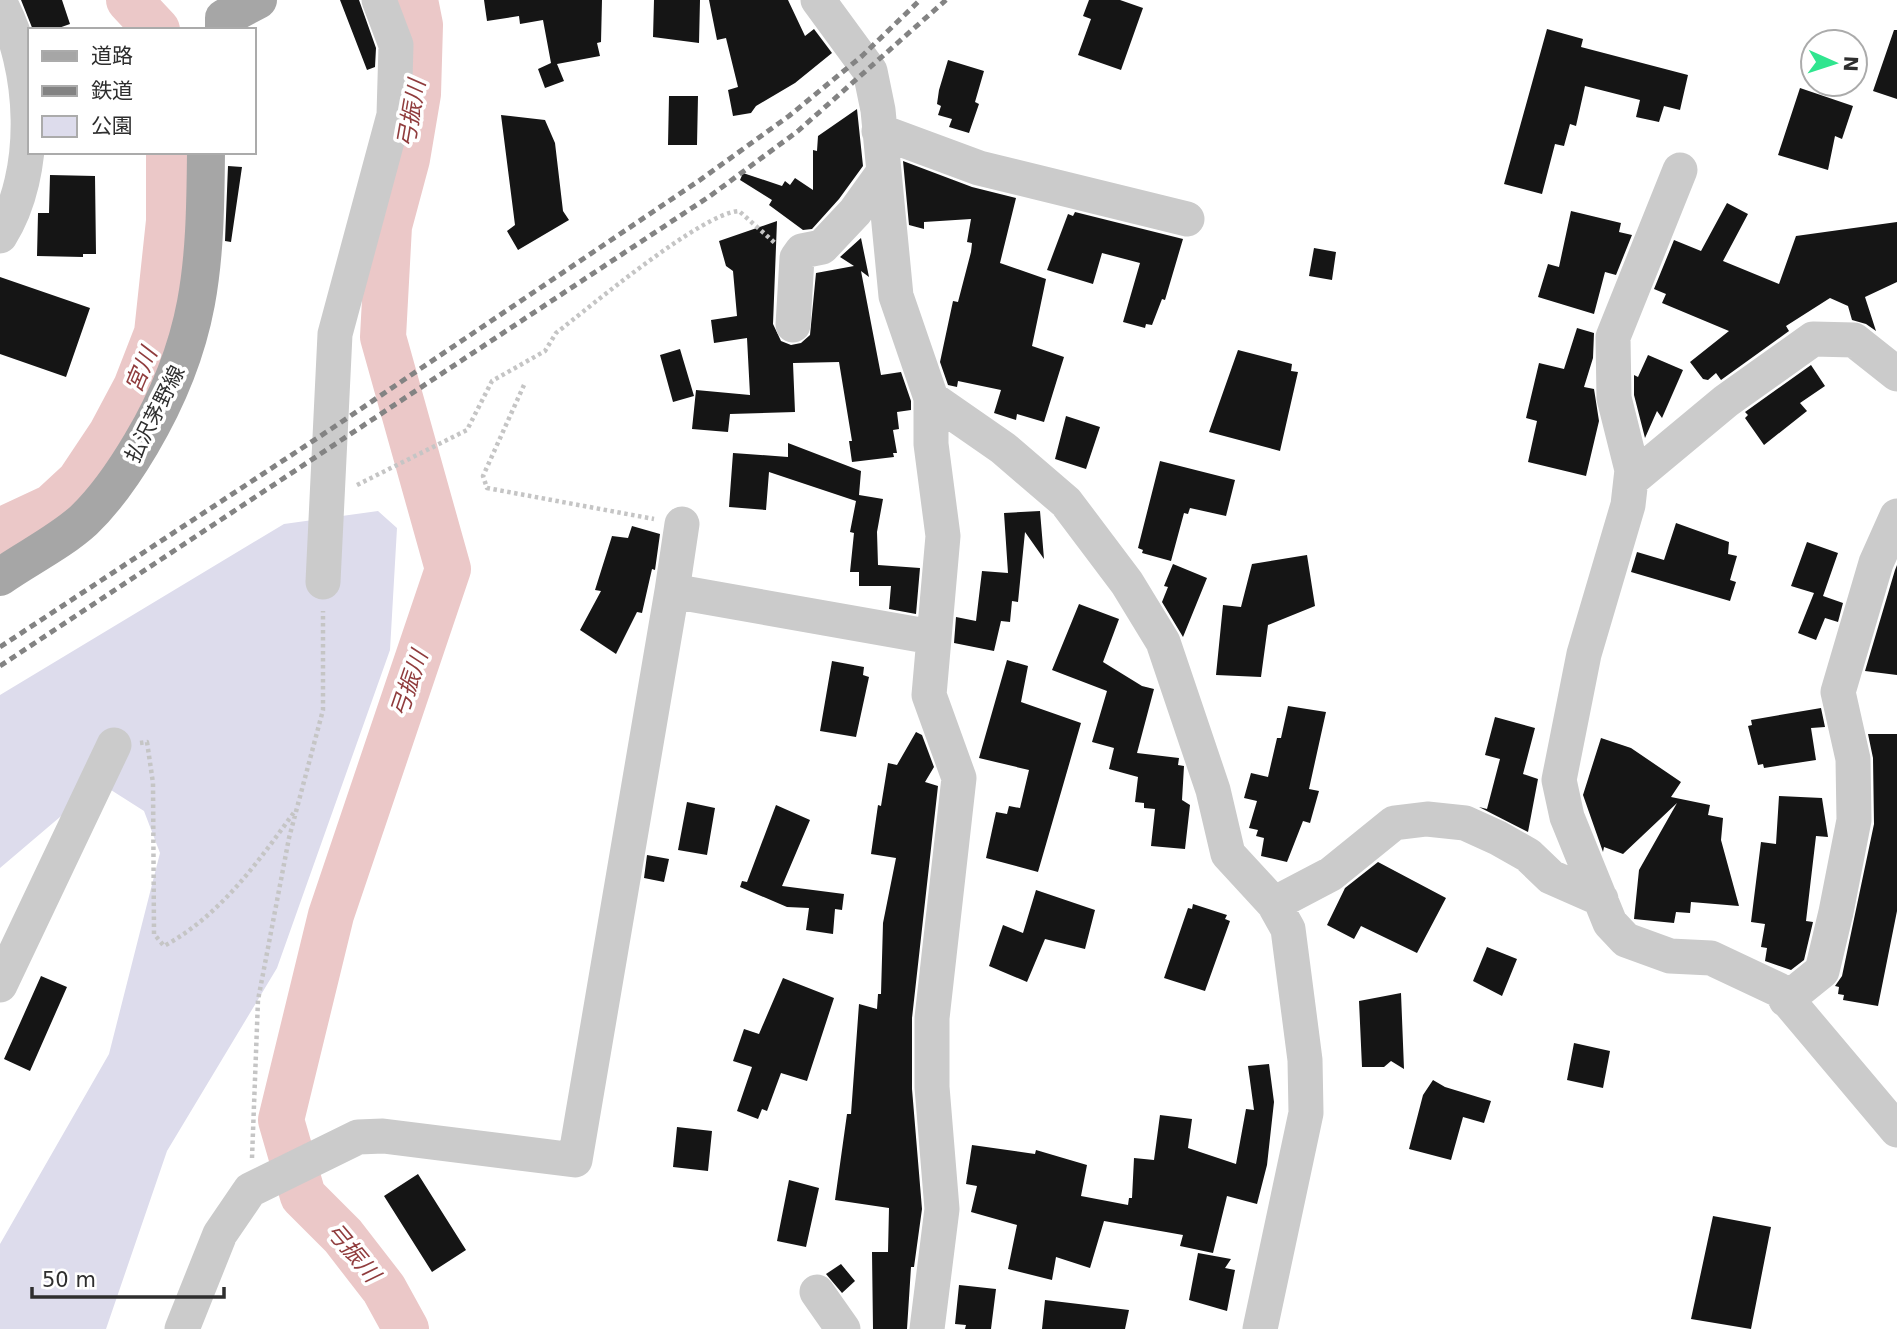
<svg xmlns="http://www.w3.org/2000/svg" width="1897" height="1329" font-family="'DejaVu Sans','Noto Sans JP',sans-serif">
<rect width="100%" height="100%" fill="#fff"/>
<path fill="#dddcec" d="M378,511L397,528L390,650L277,968L167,1151L106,1329H0V1244L109,1054L160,853L144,811L100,783L0,868V695L284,524Z"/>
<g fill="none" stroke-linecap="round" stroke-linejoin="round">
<path stroke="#ebc8c8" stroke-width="46" d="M129,0L157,30
M0,531L52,507L79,482L111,434L136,387L157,333L169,221V152
M406,1329L384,1289L343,1236L303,1196L281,1120L331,915L448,569L383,337L389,226L407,159L418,94L420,25L415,0"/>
</g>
<path fill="#151515" d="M21,0H62L70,24L53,30H33Z
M340,0H359L376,48L375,67L367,70Z
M484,0H602L601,42L597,43L600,56L557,64L564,81L545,88L538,69L551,63L543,20L520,24L519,16L487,21Z
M654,0H700L699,43L653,37Z
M709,0H788L805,36L814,29L832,53L795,83L756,106L751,113L733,116L728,90L738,87L726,38L717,40Z
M1089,0H1120L1143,8L1121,70L1078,55L1091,19L1083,16Z
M1547,29L1583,39L1581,47L1688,75L1680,110L1664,106L1659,122L1636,117L1640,100L1585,86L1576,126L1570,124L1564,146L1555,144L1542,194L1504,184Z
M1894,30H1897V99L1873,91Z
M948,60L984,71L975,102L979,104L969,133L949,127L952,119L938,115L941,106L937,104L939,90Z
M1800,88L1853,106L1842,139L1835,136L1828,170L1778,155Z
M669,96H698L697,145H668Z
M857,109L863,166L839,199L812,229L803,230L769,205L772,200L740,180L743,173L782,186L785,181L790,185L795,178L813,190V150L817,151L818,136Z
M501,115L545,120L555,143L563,211L569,220L518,250L507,231L515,225Z
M903,161L972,187L1016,198L1000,263L1046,279L1032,346L1064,357L1044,422L1017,414L1016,420L994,413L1001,390L958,381L957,387L948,385L940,362L953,301L958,302L971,252L972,243L967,242L971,219L924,222V229L909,225Z
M228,166L242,167L231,242L225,241Z
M50,175L95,176L96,254H83V257L37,256L38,213H49Z
M1727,203L1748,214L1723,261L1779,284L1796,236L1897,222V282L1865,297L1876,331L1866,324L1852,320L1848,306L1830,298L1786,326L1789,331L1721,380L1716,373L1708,380L1703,379L1690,362L1729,331L1662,303L1666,294L1654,289L1674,240L1701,251Z
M1571,211L1621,223L1619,232L1632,235L1616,275L1605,272L1594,314L1538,297L1548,264L1559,267Z
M1075,212L1183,239L1165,300L1162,299L1152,325L1146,324L1145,328L1123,322L1140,263L1102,253L1093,284L1047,270L1068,214L1073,216Z
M777,221L773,324L781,341L791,345L801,343L810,335L816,273L854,266L840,257L861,238L869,277L861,271L881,375L901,372L911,401V410L897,412L899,429L893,430L897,453H893L894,457L852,462L849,441H852L839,362L793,363L795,412L730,414L728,432L692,429L696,390L750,395L747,338L714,343L711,320L737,316L733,271L726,266L719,241Z
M1314,248L1336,252L1332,280L1309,276Z
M0,277L90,308L66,377L0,354Z
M1577,328L1594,333L1593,358L1584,387L1594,389L1599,421L1586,476L1528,462L1537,421L1526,418L1539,363L1564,369Z
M680,349L694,396L673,402L660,355Z
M1238,350L1292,364L1291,371L1298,372L1280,451L1209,432Z
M1648,355L1683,370L1662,418L1657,411L1645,438L1634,395V375L1638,377Z
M1811,365L1825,386L1800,403L1807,411L1764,445L1745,418L1748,415L1745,412Z
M1066,416L1100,427L1086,469L1055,459Z
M788,443L861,471L859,495L883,499L877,532L878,565L920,568L916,614L889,609L891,586H859V572H850L854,533L850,532L856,501L769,472L766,510L729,507L733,453L788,457Z
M1160,461L1235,480L1226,516L1190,508L1188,514L1184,513L1171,561L1142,553L1143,550L1138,548Z
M1040,511L1044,559L1025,532L1018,602L1012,601L1010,622L1001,621L994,651L954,643L956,617L976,621L982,571L1008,573L1004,513Z
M1676,523L1729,542L1728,554L1737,556L1730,580L1736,582L1730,601L1631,572L1637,552L1664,560Z
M632,526L660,534L655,570L652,569L642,613L637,612L616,654L580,630L601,591L595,590L612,536L628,538Z
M1807,542L1838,553L1823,596L1843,603L1838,622L1825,618L1816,640L1798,633L1814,593L1791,586Z
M1307,555L1315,606L1268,625L1261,677L1216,675L1223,605L1241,607L1252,564Z
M1173,564L1207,578L1183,637L1162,602L1168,587L1164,586Z
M1897,565V675L1865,671L1895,570Z
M1079,604L1119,619L1103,662L1142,686L1154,689L1137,753L1179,758L1178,765L1184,766L1182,800L1190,805L1185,849L1151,846L1155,809L1144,808V803L1135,802L1138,777L1109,769L1114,748L1092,742L1107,691L1052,670Z
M1007,660L1028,666L1021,702L1081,723L1038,872L986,858L996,812L1007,814L1009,806L1020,808L1029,770L979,758Z
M832,661L864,667L863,675L869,677L856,737L820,731Z
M1288,706L1326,712L1309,789L1319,791L1310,823L1303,821L1287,862L1261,856L1264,838L1256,836L1258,830L1249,828L1257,801L1244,798L1251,773L1268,777L1277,738H1281Z
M1821,708L1825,727L1811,728L1816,760L1764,768L1763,764L1758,765L1748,726L1752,725L1751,720Z
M1495,717L1535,728L1523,774L1538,779L1528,832L1479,807L1487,809L1500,759L1485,755Z
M916,732L922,735L934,767L925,782L938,786L912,1018V1089L922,1209L914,1267H911L907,1329H873L872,1252H888L889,1208L835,1200L847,1114H851L859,1004L877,1009L878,994H881L883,923L896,858L871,854L878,805L881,806L888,763L897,765Z
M1868,734H1897V911L1878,1006L1843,1000L1844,995L1838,994L1839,987L1835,986L1842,976L1874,824L1873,758Z
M1601,738L1631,748L1681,782L1671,797L1710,805L1708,815L1723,818L1721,840L1739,906L1691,902L1690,913L1676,912L1674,923L1634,919L1639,870L1677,803L1623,854L1604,847L1603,852L1583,795Z
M1779,796L1822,798L1828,837L1816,836L1806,921L1813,922L1804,960L1791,970L1765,961L1767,948L1761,947L1765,924L1751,922L1761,842L1776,844Z
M687,802L715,808L707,855L678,850Z
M776,805L810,820L782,886L844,894L842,910L835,909L833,934L806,930L809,908L787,907L740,887L742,881L747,882Z
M647,855L669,859L664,882L644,878Z
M1378,862L1446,898L1417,953L1361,926L1354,939L1327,925L1345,888Z
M1036,890L1095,910L1085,949L1045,939L1027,982L989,966L1003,925L1023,933Z
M1193,904L1227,915L1225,919L1230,921L1205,991L1164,978L1188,908L1192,909Z
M1487,947L1517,959L1502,996L1473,981Z
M41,976L67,987L30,1071L4,1059Z
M783,978L834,998L807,1081L781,1073L767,1111L762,1109L758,1119L737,1111L752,1067L733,1061L744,1029L759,1034Z
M1401,993L1404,1069L1391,1061L1384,1067H1362L1359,1001Z
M1574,1043L1610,1051L1603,1088L1567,1080Z
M1269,1064L1274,1102L1267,1165L1257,1204L1227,1196L1213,1253L1180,1246L1183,1235L1104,1221L1090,1268L1056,1257L1052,1280L1008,1269L1017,1225L971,1212L977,1186L966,1184L972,1145L1035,1154L1036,1150L1087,1165L1081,1196L1128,1205L1129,1198H1132L1134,1158L1154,1160L1160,1115L1192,1119L1188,1148L1236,1164L1246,1109L1254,1110L1248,1066Z
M1433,1080L1445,1087L1491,1101L1484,1123L1463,1117L1451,1160L1409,1149L1423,1095Z
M677,1127L712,1131L708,1171L673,1167Z
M418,1174L466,1250L432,1272L384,1196Z
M789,1180L819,1188L806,1247L777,1241Z
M1713,1216L1771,1227L1751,1329L1691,1319Z
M1198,1253L1231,1259L1225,1268L1235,1270L1227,1311L1189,1300Z
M841,1264L855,1281L842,1293L826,1274Z
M959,1285L996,1289L991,1329H965L966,1325L955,1324Z
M1045,1300L1129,1310L1125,1329H1042Z"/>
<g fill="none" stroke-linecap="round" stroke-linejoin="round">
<path stroke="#c5c5c5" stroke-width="4.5" stroke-dasharray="3.5 3.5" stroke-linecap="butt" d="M524,385L483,476L487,488L654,519
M357,485L467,430L492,381L545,351L556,333C591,306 702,213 739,211L775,243
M140,743L147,742L153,783L154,934L164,946C221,915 258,862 295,811
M252,1158L258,1000L289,838L323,710V611"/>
<path stroke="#cbcbcb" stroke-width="35" d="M818,0L870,71L878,110L896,296L931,398V444L943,536L929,695L959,778L932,1018V1087L942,1209L927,1329
M0,3C35,67 40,173 0,236
M879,131L979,168L1187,219
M1680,170L1613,337L1614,398L1632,470L1628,505L1584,654L1559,780L1567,817L1610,923L1626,940L1670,956L1711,958L1779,990L1897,1130
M793,325L797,258L802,251L822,247L855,212L883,173
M931,398L1003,448L1066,502L1127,583L1163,642L1213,790L1228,854L1274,904L1288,929L1305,1060L1306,1113L1260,1329
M1631,480L1726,401L1813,339L1854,340L1897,374
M323,582L335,334L394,115L396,45L379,0
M672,591L682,524
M1274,904L1331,874L1394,823L1427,819L1465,823L1498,838L1528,855L1551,877L1601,899
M0,985L114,745
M1786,1000L1822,971L1836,912L1854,820L1853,759L1838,692L1876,563L1897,516
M817,1292L843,1329
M182,1329L220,1234L250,1190L358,1137L383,1136L575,1160L672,591L932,637"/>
<path stroke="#a6a6a6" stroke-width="38" d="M224,30V18L258,0
M0,577C27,558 60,542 84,520C107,498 125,471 141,444C202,341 205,268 206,152"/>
<path stroke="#838383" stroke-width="5" stroke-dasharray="7 5" stroke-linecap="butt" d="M0,647L331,429L700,180L789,116L862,56L920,0
M0,666L710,196L798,131L946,0"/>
</g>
<g text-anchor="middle" stroke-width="7" stroke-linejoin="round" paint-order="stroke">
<g font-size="21" fill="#2e2e2e" stroke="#fff">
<text transform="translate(155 414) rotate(-63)" y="7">払沢茅野線</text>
</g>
<g font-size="23" font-style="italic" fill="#903c3d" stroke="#fff">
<text transform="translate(411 114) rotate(-80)" y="8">弓振川</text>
<text transform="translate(141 370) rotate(-67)" y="8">宮川</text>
<text transform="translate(409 684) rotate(-71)" y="8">弓振川</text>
<text transform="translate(353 1252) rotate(50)" y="8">弓振川</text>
</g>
</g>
<rect x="28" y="28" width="228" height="126" fill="#ffffff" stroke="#ababab" stroke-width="2"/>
<rect x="42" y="51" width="35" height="10" fill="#a6a6a6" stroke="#ababab" stroke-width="2"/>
<text x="91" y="63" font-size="21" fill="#2e2e2e">道路</text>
<rect x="42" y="86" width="35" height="10" fill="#838383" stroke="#ababab" stroke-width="2"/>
<text x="91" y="98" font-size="21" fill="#2e2e2e">鉄道</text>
<rect x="42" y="116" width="35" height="21" fill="#dddcec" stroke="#ababab" stroke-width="2"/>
<text x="91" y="133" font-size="21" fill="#2e2e2e">公園</text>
<g transform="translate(1834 63) rotate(93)"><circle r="33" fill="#ffffff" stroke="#ababab" stroke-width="2"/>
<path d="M0-5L12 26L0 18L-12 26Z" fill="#30e58f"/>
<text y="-10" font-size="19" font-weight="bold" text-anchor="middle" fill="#2e2e2e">N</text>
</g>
<path d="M32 1287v10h192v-10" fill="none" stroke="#2e2e2e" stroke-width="3.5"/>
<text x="42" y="1287" font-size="21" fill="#2e2e2e" stroke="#ffffff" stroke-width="5" paint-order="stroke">50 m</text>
</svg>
